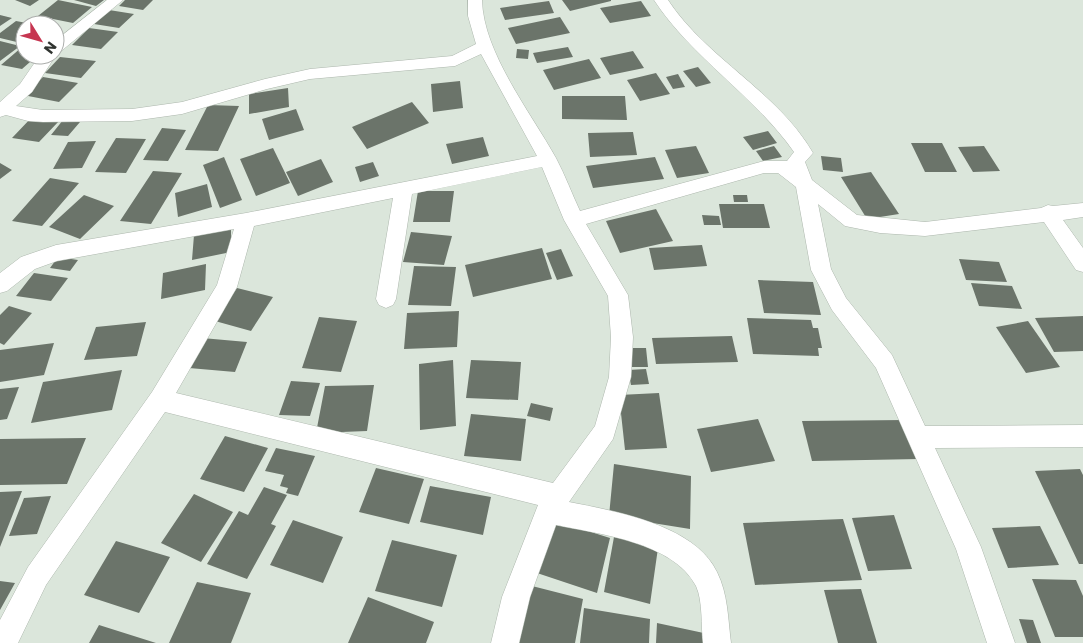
<svg xmlns="http://www.w3.org/2000/svg" width="1083" height="643" font-family="Poppins,sans-serif">
<rect width="100%" height="100%" fill="#dbe6db"/>
<path fill="#6b746a" d="M15,0H39L30,6Z
M58,0L92,7L73,23L38,16Z
M74,0H104L96,6Z
M125,0H153L143,10L119,6Z
M562,0H611V1L570,11Z
M549,1L554,13L505,20L500,8Z
M641,1L651,16L610,23L600,8Z
M109,10L134,14L119,28L94,24Z
M0,15L12,18L0,26Z
M560,17L570,33L516,44L508,28Z
M16,21L32,24L25,25V44L0,38V33Z
M89,28L118,32L101,49L72,45Z
M0,41L20,46L0,61Z
M22,47L25,48V55H38L22,69L1,65Z
M568,47L573,57L537,63L533,53Z
M517,49L529,50L528,59L516,58Z
M633,51L644,68L610,75L600,58Z
M60,57L96,61L81,78L45,73Z
M589,59L601,78L554,90L543,70Z
M698,67L711,83L696,87L683,71Z
M656,73L670,94L640,101L627,80Z
M678,74L685,87L673,89L666,77Z
M43,77L78,83L59,102L23,95Z
M460,81L463,108L433,112L431,84Z
M288,88L289,107L249,114V94Z
M562,96H625L627,120L562,119Z
M412,102L429,123L367,149L352,127Z
M208,105L239,106L218,151L185,150Z
M296,109L304,130L269,140L262,119Z
M32,117L59,121L39,142L12,138Z
M63,120L80,122L68,136L51,135Z
M162,128L186,130L168,161L143,160Z
M768,131L777,143L753,150L743,137Z
M633,132L637,155L590,157L588,133Z
M483,137L489,156L452,164L446,144Z
M116,138L146,139L126,173L95,172Z
M96,141L82,168L53,169L68,142Z
M911,143H942L957,172H925Z
M696,146L709,173L677,178L665,150Z
M774,146L782,157L763,161L756,151Z
M984,146L1000,171L973,172L958,147Z
M273,148L290,183L256,196L240,159Z
M821,156L841,158L843,172L823,170Z
M224,157L242,200L220,208L203,165Z
M655,157L664,179L593,188L586,166Z
M321,159L333,182L298,196L286,172Z
M373,162L379,176L360,182L355,167Z
M0,163L12,170L0,179Z
M153,171L182,173L151,224L120,221Z
M871,172L899,214L867,219L841,177Z
M50,178L79,183L42,226L12,221Z
M207,184L212,207L178,217L175,193Z
M418,191H454L450,222H413Z
M84,195L114,206L80,239L49,227Z
M733,195H747L748,202H734Z
M719,204H764L770,228H723Z
M656,209L673,241L620,253L606,221Z
M702,215L719,216L721,225H704Z
M231,227V252L192,260L194,235Z
M411,232L452,236L444,265L403,262Z
M702,245L707,266L654,270L649,248Z
M542,248L552,279L473,297L465,265Z
M561,249L573,276L557,280L546,253Z
M58,257L78,260L70,271L50,268Z
M959,259L999,262L1007,282L966,280Z
M206,264L205,290L161,299L163,273Z
M414,266L456,267L451,306L408,305Z
M34,273L68,278L51,301L16,296Z
M758,280L813,282L821,315L764,313Z
M971,283L1012,286L1022,309L979,306Z
M237,288L273,297L251,331L215,321Z
M9,306L32,313L4,345L0,343V315Z
M459,311L457,347L404,349L407,313Z
M1083,316V351L1054,352L1035,318Z
M319,317L357,321L341,372L302,368Z
M747,318L811,320L813,328H818L822,348H818L819,356L753,354Z
M1028,321L1060,367L1026,373L996,327Z
M146,322L137,356L84,360L96,327Z
M732,336L738,362L656,364L652,338Z
M202,338L247,342L235,372L189,368Z
M54,343L44,375L0,382V350Z
M624,348H646L648,367H626Z
M453,360L456,426L420,430L419,364Z
M471,360L521,362L518,400L466,398Z
M646,369L649,384L631,385L628,370Z
M122,370L112,410L31,423L43,382Z
M291,381L320,383L310,416L279,415Z
M374,385L367,431L316,433L325,386Z
M19,387L7,419L0,420V389Z
M659,393L667,448L625,450L619,395Z
M531,403L553,408L550,421L527,416Z
M471,414L526,419L521,461L464,456Z
M758,419L775,461L711,472L697,429Z
M905,420L919,459L812,461L802,421Z
M225,436L268,448L244,492L200,479Z
M86,438L67,484L0,485V439Z
M276,448L315,456L298,496L286,493L288,488L280,486L284,475L265,471Z
M614,464L691,476L690,529L609,516Z
M376,468L424,479L409,524L359,512Z
M1080,469L1083,475V564H1079L1035,471Z
M430,486L491,497L483,535L420,522Z
M264,487L287,495L271,524L276,526L247,579L207,564L239,511L248,515Z
M22,491L0,547V492Z
M194,494L233,512L201,562L161,543Z
M51,496L37,534L9,536L24,498Z
M894,515L912,569L868,571L852,518Z
M843,519L862,580L755,585L743,523Z
M293,520L343,537L323,583L270,565Z
M553,520L610,538L597,593L537,573Z
M1040,526L1059,565L1008,568L992,528Z
M614,537L658,548L650,604L604,592Z
M392,540L457,555L442,607L375,591Z
M116,541L170,557L139,613L84,595Z
M1032,579L1076,580L1083,596V637H1055Z
M0,581L15,583L0,610Z
M197,582L251,593L231,643H169Z
M532,586L583,599L575,643H519Z
M861,589L877,643H838L824,590Z
M368,597L434,622L426,643H348Z
M584,608L650,619L649,643H580Z
M1019,619L1033,620L1041,643H1027Z
M657,623L713,635V643H656Z
M99,625L156,643H89Z"/>
<g fill="none" stroke-linecap="round" stroke-linejoin="round">
<g stroke="#adb7ad" stroke-width="1">
<path id="minor" d="M107,0H123L60,52L55,54V41Z
M468,0H482C483,52 531,113 556,158C565,175 572,194 580,211L764,161H787L794,152C754,95 692,58 654,0H668C707,59 777,91 813,153L805,162L812,180L857,215L925,222L1041,208L1048,205L1053,206L1083,203V217L1063,220L1083,248V272L1076,270L1044,222L925,236L880,233L845,226L818,204L831,269L846,298L892,355L925,426L1083,425V447L935,448L981,547L1015,643H987L956,549L876,368L832,310L811,270L796,187L778,173H764L586,224L628,295L633,337L631,377L613,439L569,502C615,511 695,525 717,572C728,594 728,619 731,643H703C701,626 703,601 696,586C673,542 599,534 556,525L530,597L519,643H491L502,597L538,505L165,412L46,585L18,643H0V620L28,567L152,392L217,285L234,229L57,261L35,269L7,291L0,293V273L21,257L56,245L246,213L537,156L481,54L455,66L310,79L267,89L182,114L132,121L43,122L28,121L6,115L0,117V102L20,84L40,55H56L32,92L16,106L43,110L132,109L182,102L265,79L310,69L452,56L476,44L468,16ZM542,167L564,220L608,296L611,337L609,377L595,426L553,483L176,393L237,287L254,226L393,198L376,299L379,305L386,308L393,305L396,299L412,194Z"/>
</g>
<use href="#minor" fill="#fff" fill-rule="evenodd"/>
</g>
<g transform="translate(40 40) rotate(127)"><circle r="24" fill="#ffffff" stroke="#acaeac"/>
<path d="M0-4L9 19L0 12L-9 19Z" fill="#c63651"/>
<text y="-8" font-size="14" font-weight="bold" text-anchor="middle" fill="#303430">N</text>
</g>
</svg>
